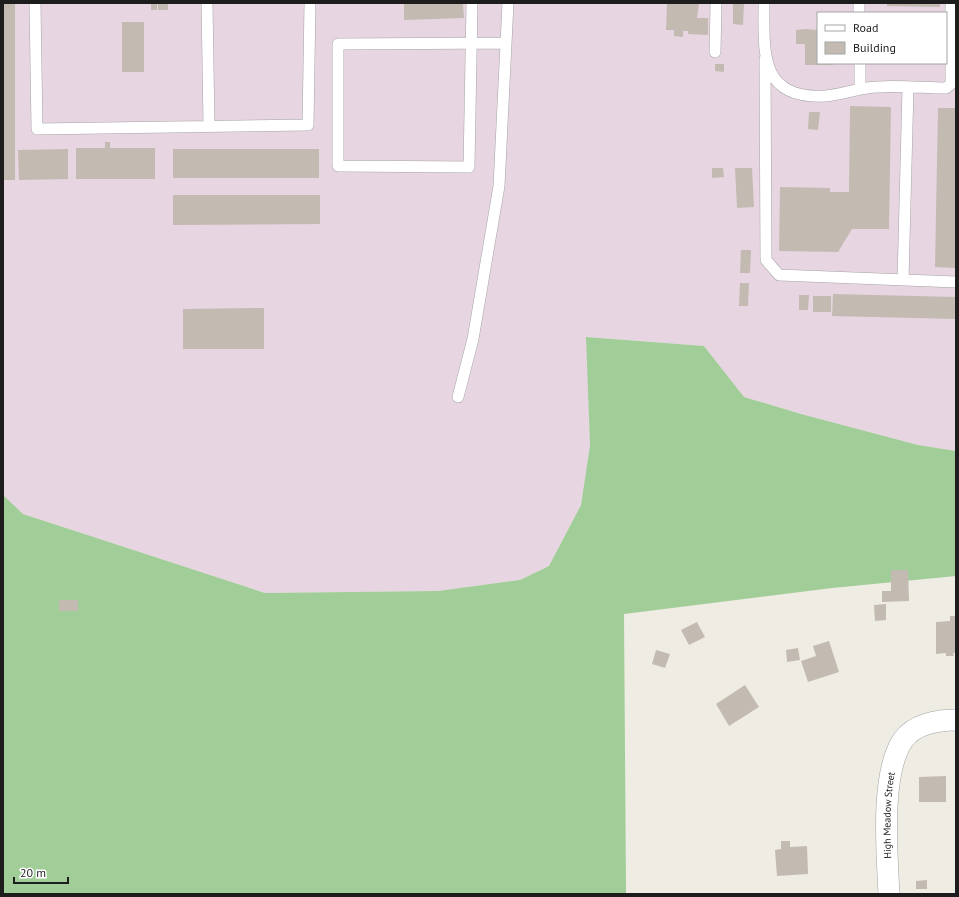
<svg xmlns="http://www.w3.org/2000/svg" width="959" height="897" font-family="'PT Sans',sans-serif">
<rect width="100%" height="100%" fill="#eeece3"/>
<path fill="#e7d5e1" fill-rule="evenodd" d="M3,3H956V451L918,445L801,414L744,397L704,346L587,337L590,445L581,505L549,566L520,580L438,591L265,593L23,514L3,495ZM818,13H946V63H818Z"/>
<path fill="#a0cd98" d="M586,337L704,346L744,397L801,414L918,445L956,451V576L832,588L624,614L626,894H3V495L23,514L265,593L438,591L520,580L549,566L581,505L590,445Z"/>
<path fill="#c3bbb2" d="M3,3H15V180H3Z
M151,3H157V10H151Z
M158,3H168V10H158Z
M404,3H463L464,18L404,20Z
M667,3H699L697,18H708V35L688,34V31H683V37L674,36V30H666Z
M733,3H744L743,25L733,24Z
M887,3H940V7L887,6Z
M122,22H144V72H122Z
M805,29L818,30V63H833V65H805V44H796V30Z
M715,64H724V72L715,71Z
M850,106L891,107L889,229H852L838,252L779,251L780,187L830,188V192H849Z
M938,108H956V268L935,267Z
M809,112H820L818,130L808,129Z
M105,142H110V148H155V179H76V148H105Z
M68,149V179L19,180L18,150Z
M173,149H319V178H173Z
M712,168H723L724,177L712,178Z
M735,168H752L754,207L737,208Z
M173,195H320V224L173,225Z
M741,250H751L750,273H740Z
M740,283H749L748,306H739Z
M833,294L956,297V319L832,316Z
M799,295H809L808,310H799Z
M813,296H831V312H813Z
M264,308V349H183V309Z
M891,570H908L909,601L882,602V591H891Z
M59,600H78V611H59Z
M886,604V620L875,621L874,605Z
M950,616H956V653H953L954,656H946V653L936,654V622L950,621Z
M697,622L705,637L689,645L681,630Z
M829,641L839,672L808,682L801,661L816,656L813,646Z
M798,648L800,660L787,662L786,650Z
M656,650L670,654L665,668L652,664Z
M745,685L759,707L729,726L716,704Z
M946,776V802H919V777Z
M781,841H790V847L807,846L808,874L777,876L775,850L781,849Z
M927,880V889H916V881Z"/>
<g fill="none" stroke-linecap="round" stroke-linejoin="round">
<g stroke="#a4a4a4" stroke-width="12">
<path id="lane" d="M35,3L37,129L308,125L310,3
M207,3L209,126
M472,3L469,167L338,166V44L506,43
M764,3C764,53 759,99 825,96C839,95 853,90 867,88C889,84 923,88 946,88L951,84V3
M859,3V13
M715,52L716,3
M765,59L766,260L779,275L956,282
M860,63V89
M903,280L908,88
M458,397L473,339L499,186L508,3"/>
</g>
<g stroke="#a4a4a4" stroke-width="22">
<g id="street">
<path id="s1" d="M889,894C887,853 880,774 903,740C914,724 938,720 956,720"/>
</g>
</g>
<use href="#lane" stroke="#fff" stroke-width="11"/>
<use href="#street" stroke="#fff" stroke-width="21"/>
</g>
<g text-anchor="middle" stroke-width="3.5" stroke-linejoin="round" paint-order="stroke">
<g font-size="10" fill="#1d1d1d" stroke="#fff">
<text dy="4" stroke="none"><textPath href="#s1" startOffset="79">High Meadow Street</textPath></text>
</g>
</g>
<rect width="959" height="897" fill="none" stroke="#1d1d1d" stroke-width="8"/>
<rect x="817" y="12" width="130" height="52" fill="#ffffff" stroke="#a5a5a5"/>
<rect x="825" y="25" width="20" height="6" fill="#ffffff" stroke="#a5a5a5"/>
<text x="853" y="32" font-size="12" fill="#1d1d1d">Road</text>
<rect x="825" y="42" width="20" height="12" fill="#c3bbb2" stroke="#a5a5a5"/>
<text x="853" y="52" font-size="12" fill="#1d1d1d">Building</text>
<path d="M14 877v6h54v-6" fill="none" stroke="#1d1d1d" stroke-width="2"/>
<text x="20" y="877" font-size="12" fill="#1d1d1d" stroke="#ffffff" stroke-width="3" paint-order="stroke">20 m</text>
</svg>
